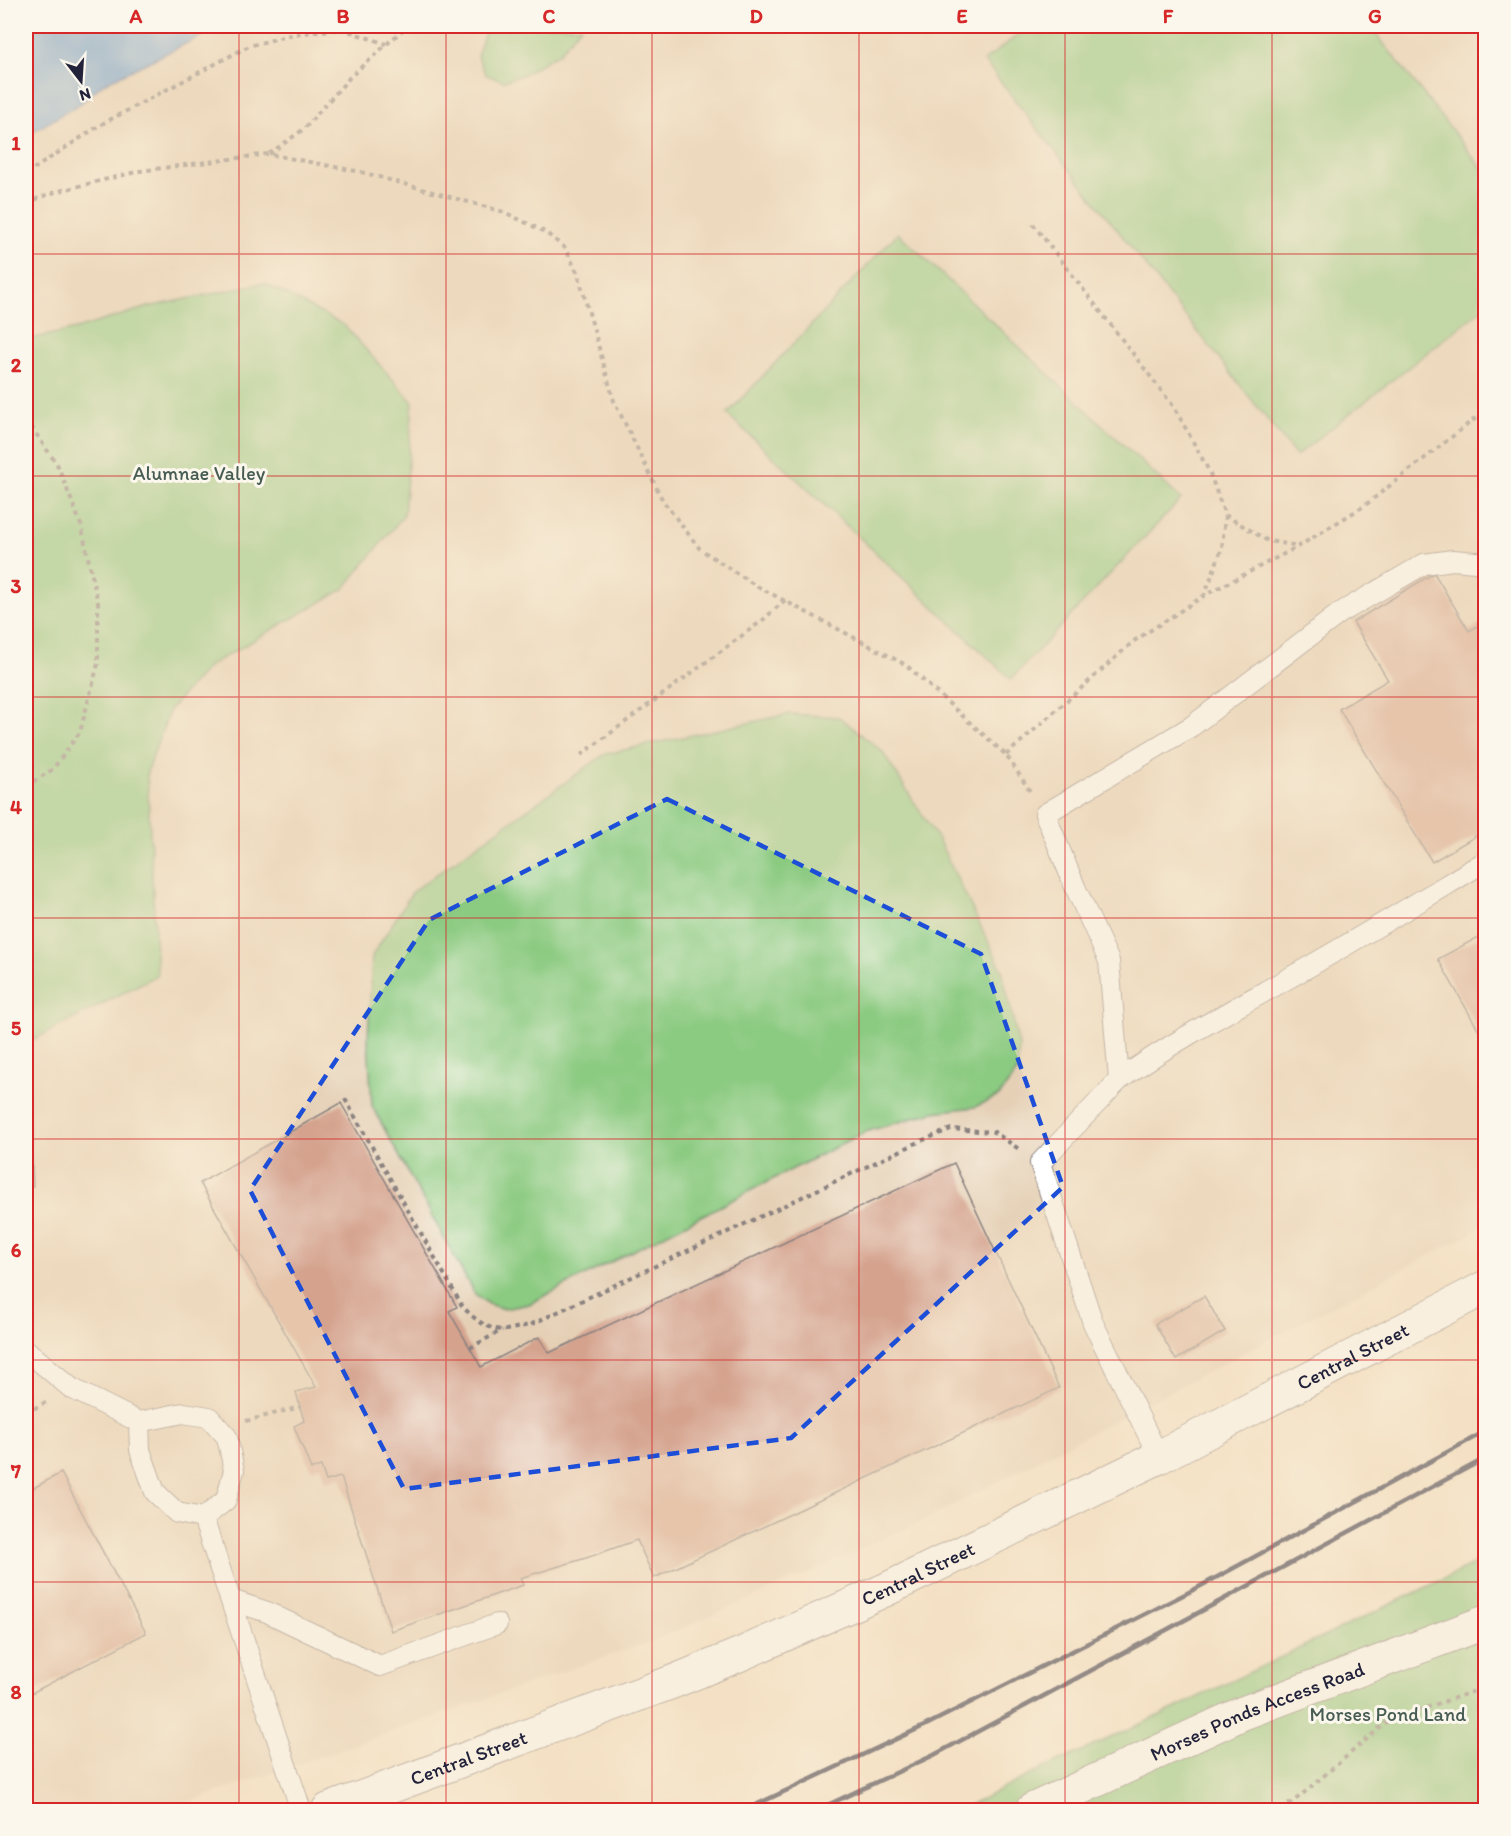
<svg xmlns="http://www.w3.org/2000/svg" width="1511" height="1836" font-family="Itim,sans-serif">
<rect width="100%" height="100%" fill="#fbf7ec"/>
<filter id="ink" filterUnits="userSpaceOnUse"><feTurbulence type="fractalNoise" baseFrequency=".0167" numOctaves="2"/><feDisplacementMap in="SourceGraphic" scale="12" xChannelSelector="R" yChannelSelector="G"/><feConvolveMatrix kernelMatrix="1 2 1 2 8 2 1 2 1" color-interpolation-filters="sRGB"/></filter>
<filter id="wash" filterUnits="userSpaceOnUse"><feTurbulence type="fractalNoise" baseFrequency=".008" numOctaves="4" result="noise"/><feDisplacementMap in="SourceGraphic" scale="24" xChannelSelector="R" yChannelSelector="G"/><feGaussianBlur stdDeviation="1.35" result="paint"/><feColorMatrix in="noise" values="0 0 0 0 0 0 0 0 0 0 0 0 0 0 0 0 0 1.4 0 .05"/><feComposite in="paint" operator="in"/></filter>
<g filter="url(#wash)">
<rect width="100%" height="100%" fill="#f4e1c5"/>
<path fill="#e5d0b6" d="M222,26H1485V1226L923,1521L811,1572L658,1639L166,1810H26V136L80,104L103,84Z"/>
<path fill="#8bca81" stroke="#56765e" stroke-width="1.5" d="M487,26H581L559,53L524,74L504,81L486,75L477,56Z
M1030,26H1370L1485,172V307L1296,456L984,61Z
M898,233L1181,499L1011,679L727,414Z
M264,283L344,325L413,402L404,515L344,589L210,665L170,709L147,772L157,975L33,1040L26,1041V340L76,329L148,307Z
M789,714L839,717L882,751L939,841L1002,970L1019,1046L1017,1072L999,1096L975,1107L933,1112L865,1132L529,1304L504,1309L488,1304L474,1293L372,1106L368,1040L372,956L413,891L605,754Z
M1485,1559V1810H960L1036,1772L1169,1711Z"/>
<path fill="#689ed6" stroke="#456088" stroke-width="1.5" d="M26,26H222L103,84L80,104L26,136Z"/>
<g id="blocks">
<path fill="#d4a28d" d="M1434,573L1469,631L1486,621V830L1432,862L1339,709L1388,680L1353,622Z
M1486,933V1043L1438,959Z
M26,1076H28L33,1186L26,1187Z
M341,1103L457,1307L449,1311L481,1367L539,1337L549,1353L954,1163L1059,1388L654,1578L637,1540L586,1558L520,1578L523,1585L391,1631L341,1477L326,1481L321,1466L311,1469L294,1426L304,1421L296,1392L316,1387L200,1183Z
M1204,1296L1225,1331L1176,1360L1155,1324Z
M61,1473L146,1633L26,1696V1492Z"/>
</g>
</g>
<g filter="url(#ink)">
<use href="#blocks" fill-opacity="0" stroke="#8b8280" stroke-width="1.5"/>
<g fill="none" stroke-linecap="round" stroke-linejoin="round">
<g stroke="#8b8280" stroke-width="22">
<path id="lane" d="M1119,1080L1109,961L1076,889L1045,814L1192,726L1340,613L1424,564L1453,560L1486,563
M26,1350L71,1388L139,1422L183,1413L209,1417L227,1437L234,1470L226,1500L203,1518L177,1513L155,1492L140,1450L139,1422
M1159,1457L1093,1323L1040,1163L1119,1080C1175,1040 1236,1008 1296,974C1360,938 1423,899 1486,861
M203,1518L301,1810
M231,1600L267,1612L380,1666L497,1624"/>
</g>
<g stroke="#8b8280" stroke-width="35">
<g id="street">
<path id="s1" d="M1032,1810L1243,1713L1486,1622"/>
</g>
</g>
<g stroke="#8b8280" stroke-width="35">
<g id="secondary">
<path id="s2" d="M328,1810L675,1681L741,1654L885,1590L1159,1457L1486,1287"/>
</g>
</g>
<path stroke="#8b8280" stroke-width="4" stroke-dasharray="4.5 4.5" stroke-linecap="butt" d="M269,154L304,129L350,77L407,26
M26,174L100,125L249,46L294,34L342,29L386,44
M26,203L55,192L140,171L268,154L361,172L504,212L545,232L565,248L578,274L614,401L663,501L700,549L753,584L906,665L1006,755L1032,794
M1033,224L1174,407L1209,471L1225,515L1222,548L1205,594
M26,419L58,466L81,525L98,603V664L80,732L53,769L26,787
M1225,515L1268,541L1299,546
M581,755L763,620L785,600
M1006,755L1134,641L1205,595L1299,546L1364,506L1486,410
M26,850L31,911
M345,1099L461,1304C471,1317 488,1331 506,1330C514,1329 522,1326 530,1325L921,1141L951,1129L994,1132L1019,1149
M470,1348L502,1330
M26,1413L46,1402
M246,1421L300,1407
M1281,1810L1299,1797L1388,1721L1486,1687
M1480,1810L1486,1790"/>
<use href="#lane" stroke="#fff" stroke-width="20"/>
<use href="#street" stroke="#fff" stroke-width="33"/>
<use href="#secondary" stroke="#fff" stroke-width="33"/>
<path stroke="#22223b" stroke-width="4.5" d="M745,1810L924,1726L1197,1588L1486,1431
M817,1810L934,1755L1486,1458"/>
</g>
</g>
<path d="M0 0H1511V1836H0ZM667,799L981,954L1063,1187L791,1438L404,1489L250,1190L429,920Z" fill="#f4e1c5" fill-opacity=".55" fill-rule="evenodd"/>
<path fill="none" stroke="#1d4ed8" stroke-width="4.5" stroke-dasharray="12 8" stroke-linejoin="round" d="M667,799L981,954L1063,1187L791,1438L404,1489L250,1190L429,920Z"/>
<path fill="none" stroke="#d62828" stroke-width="1.5" stroke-opacity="0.55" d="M239,26V1810M446,26V1810M652,26V1810M859,26V1810M1065,26V1810M1272,26V1810M26,254H1486M26,476H1486M26,697H1486M26,918H1486M26,1139H1486M26,1360H1486M26,1582H1486"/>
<g text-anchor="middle" stroke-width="6" stroke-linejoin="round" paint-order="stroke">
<g font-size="20" fill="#475d54" stroke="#fbf7ec">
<text x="199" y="480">Alumnae Valley</text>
<text x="1388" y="1721">Morses Pond Land</text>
</g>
<g font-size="20" fill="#22223b" stroke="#fbf7ec">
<text dy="7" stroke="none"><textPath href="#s2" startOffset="1122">Central Street</textPath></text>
<text dy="7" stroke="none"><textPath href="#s2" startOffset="636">Central Street</textPath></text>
<text dy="7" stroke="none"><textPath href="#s1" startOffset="246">Morses Ponds Access Road</textPath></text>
<text dy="7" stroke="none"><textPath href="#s2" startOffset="150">Central Street</textPath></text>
</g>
</g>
<rect width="1511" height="1836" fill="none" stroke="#fbf7ec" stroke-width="66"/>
<g transform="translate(81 81) rotate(163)" stroke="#fbf7ec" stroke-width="4.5" paint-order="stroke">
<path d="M0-4.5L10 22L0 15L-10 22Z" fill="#22223b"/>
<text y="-9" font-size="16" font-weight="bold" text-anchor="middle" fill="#22223b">N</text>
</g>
<rect x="33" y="33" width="1445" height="1770" fill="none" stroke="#d62828" stroke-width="2"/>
<g font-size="20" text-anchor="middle" font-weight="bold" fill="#d62828">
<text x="136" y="23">A</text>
<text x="343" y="23">B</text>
<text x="549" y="23">C</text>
<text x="756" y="23">D</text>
<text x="962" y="23">E</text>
<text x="1168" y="23">F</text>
<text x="1375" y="23">G</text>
<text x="16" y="150">1</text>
<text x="16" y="372">2</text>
<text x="16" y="593">3</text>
<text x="16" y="814">4</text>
<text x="16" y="1035">5</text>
<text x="16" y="1257">6</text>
<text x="16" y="1478">7</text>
<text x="16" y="1699">8</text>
</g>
</svg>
